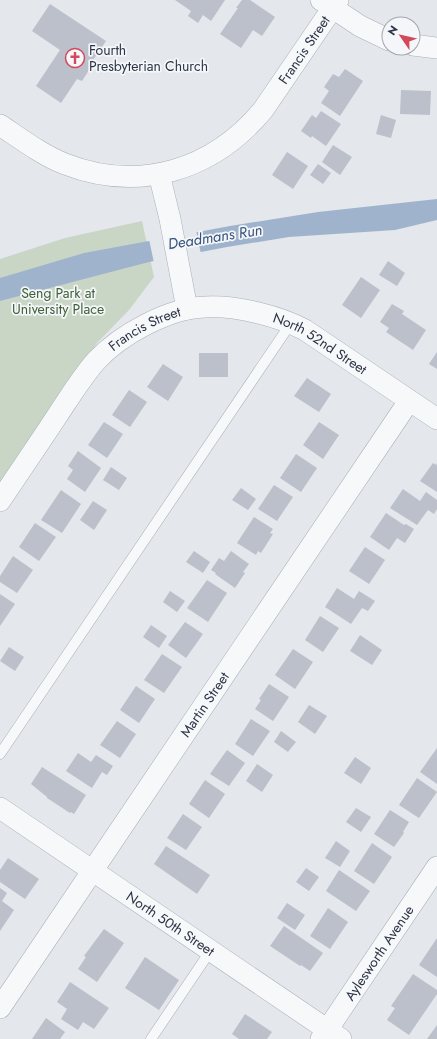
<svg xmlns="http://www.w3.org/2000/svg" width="437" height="1039" font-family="Jost,sans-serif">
<rect width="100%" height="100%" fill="#e4e7ec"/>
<path fill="#c9d6c5" d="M142,221L154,277L129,310L97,343L0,486V259L65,238Z"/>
<path fill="#9fb4cc" d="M437,199V220L395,230L289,237L227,247L149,262L0,301V278L84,253L230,226L318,212Z"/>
<path fill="#e4e7ec" d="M196,230L201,254L154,263L149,239Z"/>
<path fill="#bbc0ca" d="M175,0H225L211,21L203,15L198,23L188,16L191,11Z
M242,0H250L275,17L262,36L253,30L241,48L220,34L238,8H236Z
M50,4L106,41L89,66L91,67L82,81L77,79L61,103L36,86L60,50L32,31Z
M345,69L363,81L340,116L321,103L329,91L324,87L333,74L339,77Z
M401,90L431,91L430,115L400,114Z
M321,111L341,124L326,146L312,136L311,138L301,131L312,115L316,118Z
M381,115L396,120L391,138L376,134Z
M333,145L352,157L340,175L322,162Z
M287,152L308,166L293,189L272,175Z
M318,164L331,173L323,184L310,175Z
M388,261L405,273L397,286L379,275Z
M361,277L380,290L361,318L342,305Z
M392,304L404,311L402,314L426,330L413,350L386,332L389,328L380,322Z
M437,352V369L429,364Z
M199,353H228V377H199Z
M163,364L183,377L168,401L147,387Z
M307,378L331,394L319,412L294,396Z
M129,390L147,402L130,427L112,415Z
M104,422L123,434L107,458L88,445Z
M319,422L339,435L323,459L303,445Z
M78,451L101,468L85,492L67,479L73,470L68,466Z
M296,454L317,468L301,492L280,478Z
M433,463L436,465L437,463V492L420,481Z
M111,467L127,478L119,490L103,480Z
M274,485L293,497L277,521L258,509Z
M241,488L256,499L248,510L232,500Z
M403,489L420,501L426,492L437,500V509L434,514L428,510L417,525L390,508Z
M61,490L81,504L62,533L41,520Z
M93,501L107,510L94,530L80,520Z
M386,513L404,525L406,524L414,529L405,543L397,538L389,550L370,537Z
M254,517L273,529L270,533L273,534L261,553L258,551L256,555L237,543Z
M35,523L56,537L39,561L19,547Z
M365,547L385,560L369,584L349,571Z
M194,551L210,562L203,573L186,562Z
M231,551L249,564L243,572L245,573L235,588L215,574L216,573L211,570L219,558L224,561Z
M13,556L33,570L17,593L0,582V576Z
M207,580L227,593L208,622L187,608Z
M337,588L354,599L359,591L375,601L368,611L362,608L351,624L325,607Z
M170,591L185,601L177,612L163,602Z
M0,594L15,604L0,626Z
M320,616L339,628L323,652L305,640Z
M185,622L203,634L186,658L168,645Z
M151,625L167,636L159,648L143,637Z
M360,635L382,650L372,665L350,651Z
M9,647L24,657L15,671L0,661Z
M293,649L313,662L295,689L275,675Z
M162,654L182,667L164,693L144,680Z
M269,684L289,697L273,721L255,709L261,700L259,699Z
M136,686L155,699L139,723L120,710Z
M309,705L327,716L315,734L298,722Z
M251,719L270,731L253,756L235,744Z
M117,721L136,734L120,758L100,745Z
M281,731L296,742L288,752L274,742Z
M437,748V784L420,772Z
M227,750L245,763L229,786L210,774Z
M78,753L91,762L96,755L113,766L107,775L102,772L92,788L66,771Z
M355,757L371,768L361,784L344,773Z
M257,764L273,775L262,792L246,781Z
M42,767L86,795L74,814L71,812L70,813L47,798V797L31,784Z
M417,778L437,792L419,818L399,805Z
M205,780L225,794L209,818L189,804Z
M356,808L371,817L361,832L346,822Z
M390,810L409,822L403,832L404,833L394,847L374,834Z
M183,814L202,827L186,850L167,838Z
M336,841L350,851L340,867L325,858Z
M372,843L392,857L374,884L354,871Z
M166,846L210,875L197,894L154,864Z
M8,858L39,879L25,899L0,882V870Z
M306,868L319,877L309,891L296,882Z
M339,870L370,891L356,911L326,891Z
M0,888L7,893L2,901L14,910L0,931Z
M287,903L305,915L295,930L277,918Z
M328,908L348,922L330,949L310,936Z
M284,926L323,953L310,971L301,965L300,966L270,946Z
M104,929L124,943L97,982L78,969L86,957L84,956Z
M437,938V977L419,965Z
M145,957L179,980L159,1010L125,988Z
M413,974L437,990V994L409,1035L387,1020L395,1008L391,1006Z
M70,982L109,1008L94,1029L83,1022L78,1030L61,1019L67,1009L57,1002Z
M245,1014L272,1032L267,1039H239L232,1034Z
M46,1018L65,1032L60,1039H32Z
M437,1025V1039H427Z"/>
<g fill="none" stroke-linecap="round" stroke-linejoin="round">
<g stroke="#a9aeb7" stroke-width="11">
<path id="service" d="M0,754L291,323
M151,1039L211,950"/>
</g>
<g stroke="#a9aeb7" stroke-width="22">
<g id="minor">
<path d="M321,0L360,26L389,40"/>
<path d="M413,45L437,48"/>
<path id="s1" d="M0,125C21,139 42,155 65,164C140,193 213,170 263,110L338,0"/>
<path d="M159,174L170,219L187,309"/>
<path id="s2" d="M0,501C20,471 40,442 59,413C71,395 82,377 96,361C121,334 169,308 205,307C235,305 279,316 305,330L437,419"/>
<path id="s3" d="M0,808L341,1039"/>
<path id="s4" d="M0,1008L409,401"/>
<path id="s5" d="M321,1039L437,867"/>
</g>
</g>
<use href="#service" stroke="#f7f8fa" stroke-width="10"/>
<use href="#minor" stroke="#f7f8fa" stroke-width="21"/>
</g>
<defs>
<g id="church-ring" transform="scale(1)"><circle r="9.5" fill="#f4f6f9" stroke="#d1495b" stroke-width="1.5"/><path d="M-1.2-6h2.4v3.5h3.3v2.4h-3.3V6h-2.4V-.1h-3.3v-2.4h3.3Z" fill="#d1495b"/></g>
</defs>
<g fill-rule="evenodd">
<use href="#church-ring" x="75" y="58"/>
</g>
<g text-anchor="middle" stroke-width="3.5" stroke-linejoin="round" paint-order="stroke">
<g font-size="14" fill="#2b3445" stroke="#f4f6f9" text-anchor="start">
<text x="89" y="55">Fourth<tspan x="89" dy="16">Presbyterian Church</tspan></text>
</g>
<g font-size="14" fill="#2b3445" stroke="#f4f6f9">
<text dy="5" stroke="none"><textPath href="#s1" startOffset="369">Francis Street</textPath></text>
<text dy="5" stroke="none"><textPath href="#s2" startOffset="229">Francis Street</textPath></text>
<text dy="5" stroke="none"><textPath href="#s2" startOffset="417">North 52nd Street</textPath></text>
<text dy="5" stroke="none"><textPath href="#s4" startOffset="366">Martin Street</textPath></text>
<text dy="5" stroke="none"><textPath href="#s3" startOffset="206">North 50th Street</textPath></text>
<text dy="5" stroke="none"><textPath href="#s5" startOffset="104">Aylesworth Avenue</textPath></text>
</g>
<g font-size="14" fill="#3f6138" stroke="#f4f6f9">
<text x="58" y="298">Seng Park at<tspan x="58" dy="16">University Place</tspan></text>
</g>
<g font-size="15" font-style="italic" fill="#34527a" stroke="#f4f6f9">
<text transform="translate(215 237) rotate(-9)" y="5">Deadmans Run</text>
</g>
</g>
<g transform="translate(401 36) rotate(304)"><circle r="19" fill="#f4f6f9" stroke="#a4a8b1"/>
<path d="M0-3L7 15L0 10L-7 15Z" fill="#d1495b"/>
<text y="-6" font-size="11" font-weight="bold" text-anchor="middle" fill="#2b3445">N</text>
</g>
</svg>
